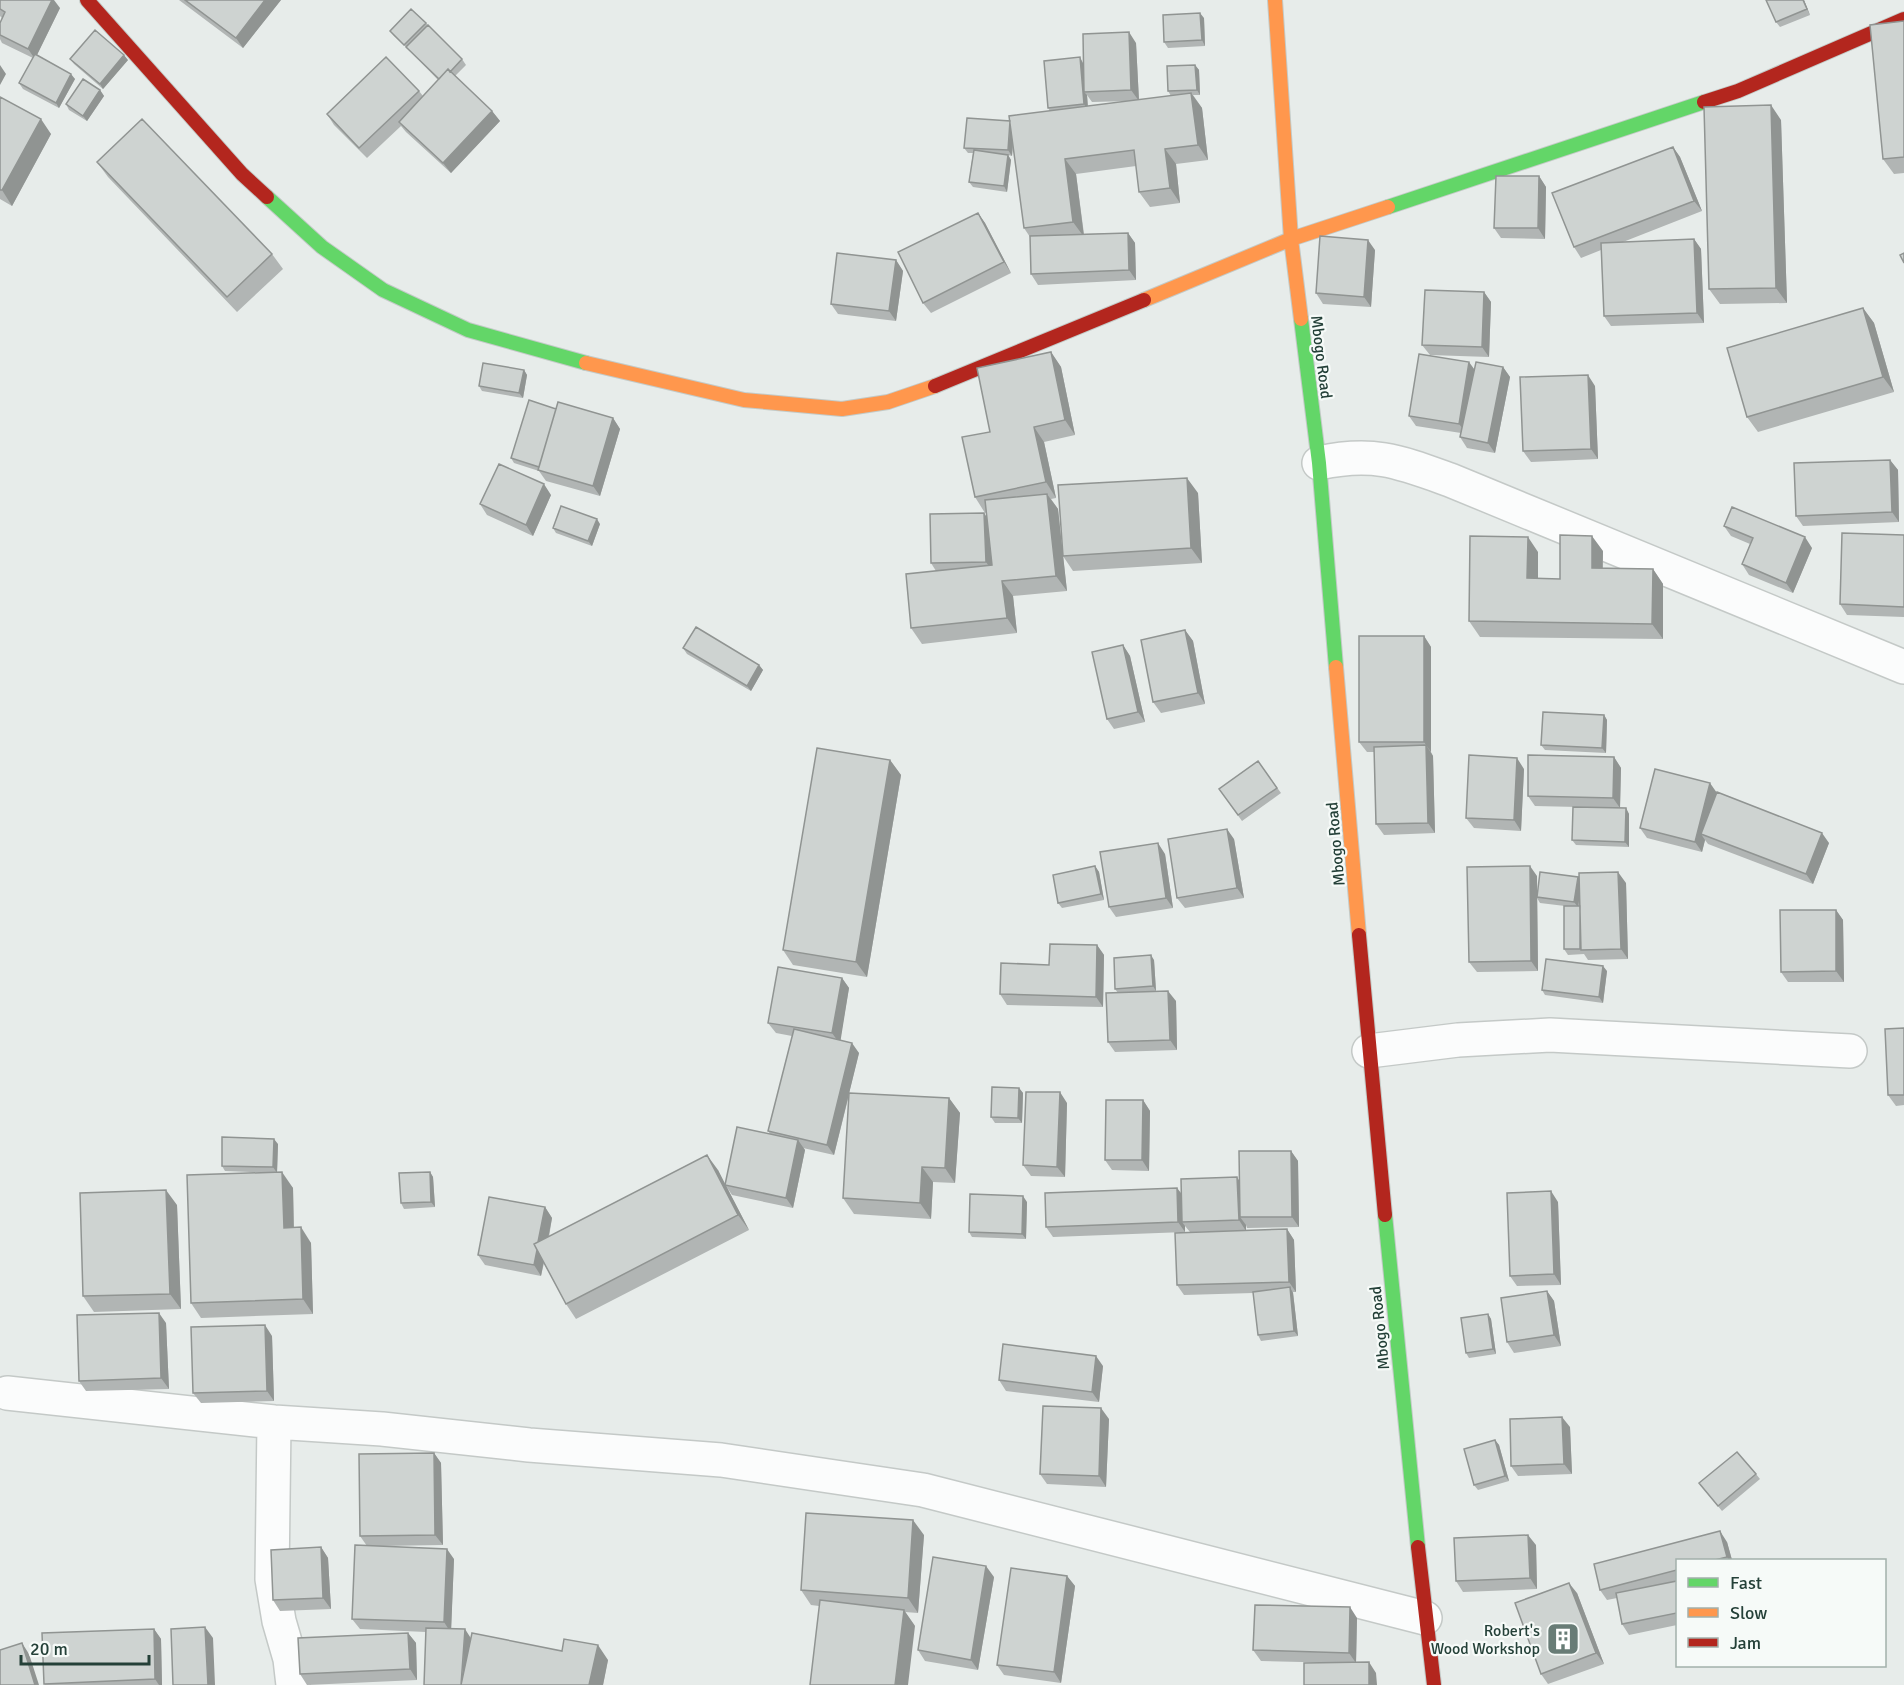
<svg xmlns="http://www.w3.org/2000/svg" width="1904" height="1685" font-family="Signika,sans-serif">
<rect width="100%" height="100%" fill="#e7ecea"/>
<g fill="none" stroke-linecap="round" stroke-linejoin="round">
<g stroke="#c4c9c7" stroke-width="36">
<path id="street" d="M1319,463C1374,451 1400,462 1450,480L1904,667
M1369,1051L1458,1040L1550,1035L1850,1051
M7,1393L274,1422L382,1429L529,1445L721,1460L923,1490L1425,1618
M274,1422L272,1579L279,1621L290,1659L293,1685"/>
</g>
<g stroke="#c3cac7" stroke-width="16">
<path id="fast" d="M267,197L322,247L383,290L468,330L586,363
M1388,207L1704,102
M1301,319L1319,463L1336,667
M1385,1215L1418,1547"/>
</g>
<g stroke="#c3cac7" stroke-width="16">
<path id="slow" d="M1275,0L1291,239L1301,319
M1144,300L1291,239L1388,207
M586,363L744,400L842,409L888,402L935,386
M1336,667L1359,935"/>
</g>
<g stroke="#c3cac7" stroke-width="16">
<path id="jam" d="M87,0L242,174L267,197
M1704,102L1738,91L1904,19
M935,386L1144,300
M1359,935L1385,1215
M1418,1547L1434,1685"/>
</g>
<use href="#street" stroke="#fbfcfc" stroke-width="33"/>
<use href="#fast" stroke="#63d668" stroke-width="14"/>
<use href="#slow" stroke="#ff974d" stroke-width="14"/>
<use href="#jam" stroke="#b3261e" stroke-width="14"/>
</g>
<path fill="#b1b5b4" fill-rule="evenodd" d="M0,0L60,8L37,55L75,79L59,108L23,89L19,83L33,58L2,43L0,39V23L2,18L0,16Z
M179,0H281L243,48Z
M1804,0L1810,15L1780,27L1776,22Z
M1204,18L1205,46L1168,48L1164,42Z
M1904,21V173L1894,174L1883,159Z
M426,23L462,59L466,65L455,76L492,111L500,121L451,173L406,132L401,126L367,158L334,125L327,114L419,91L423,96L438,80L408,49L394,36L390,31Z
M1136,43L1139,100L1171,96L1168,91L1195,65L1199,70L1200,95H1193L1202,108L1208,160L1176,164L1180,203L1150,207L1139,192L1136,166L1076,174L1084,234L1128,233L1135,243L1136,280L1038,285L1031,274L1030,237L1024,228L1013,145L1012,156L1008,155L1011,160L1007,192L973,187L969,182L973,153H968L964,148L1010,121L1050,111L1048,108L1083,63L1084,69ZM1087,95L1092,102L1131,101L1088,106Z
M70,59L128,60L103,89L74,64Z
M100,90L104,96L87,121L69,110L66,104Z
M0,97L51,134L12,206L0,199Z
M1781,120L1787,303L1720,304L1709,289Z
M1673,147L1680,157L1702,211L1623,242L1694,239L1701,249L1704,323L1611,326L1604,316L1601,250L1581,258L1574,247Z
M97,162L272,254L283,269L237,312L108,177Z
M1539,176L1546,187L1545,239L1501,238L1494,228Z
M978,213L985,223L1011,273L931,313L923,303Z
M1375,250L1371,307L1323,304L1316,293Z
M896,260L903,271L896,321L838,314L831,304Z
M1484,292L1491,302L1489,357L1430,355L1422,345Z
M1863,308L1874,323L1894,392L1758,432L1747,417Z
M1051,352L1061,367L1075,435L1044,442L1056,498L1051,499L1058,509L1062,550L1198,493L1202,563L1073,571L1063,556L1067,591L1013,596L1017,633L922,644L911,628L936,571L931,563L987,518V512L985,513L975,497L990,432Z
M1503,367L1510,377L1495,453L1467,448L1460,437L1461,433L1416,426L1409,416L1474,369Z
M524,370L527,375L523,398L482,391L479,386Z
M1595,386L1598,459L1531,462L1523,451Z
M556,409L613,418L620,429L600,496L546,481L539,471L514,463L511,458Z
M1890,460L1898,470L1899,522L1803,526L1796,516Z
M551,495L533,536L487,515L480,504Z
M600,524L592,546L556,533L553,528Z
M1724,526L1812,548L1793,593L1749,575L1742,564L1750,544L1731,536Z
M1904,535V617L1847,615L1840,604Z
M1603,551V568L1653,569L1663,584V639L1480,637L1469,621L1538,552V579H1560Z
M1185,630L1193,641L1205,704L1161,713L1153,702Z
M1424,636L1431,647V752L1433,756L1435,833L1384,835L1376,824L1374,752H1367L1359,742Z
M1123,645L1130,656L1145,722L1114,729L1107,719Z
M683,648L759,665L763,670L751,691L687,654Z
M1604,715L1607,720L1606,753L1545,750L1541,745Z
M1614,757L1621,768L1620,808L1535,806L1528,796Z
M890,760L901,775L867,977L793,965L783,950Z
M1258,761L1281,793L1242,821L1219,789Z
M1524,769L1521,831L1474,828L1466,818Z
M1717,793L1829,843L1813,884L1708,844L1705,840L1702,852L1647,838L1640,828Z
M1626,808L1629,814V847L1576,845L1572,840Z
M1234,839L1244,898L1185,908L1177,898Z
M1165,854L1173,908L1116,917L1109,907Z
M1095,866L1099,872L1104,900L1062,908L1058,903Z
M1537,876V894L1626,883L1628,959L1588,960L1584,954L1568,955L1564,949L1565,906L1540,903L1537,898L1538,971L1477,972L1469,962Z
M1836,910L1843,920L1844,982H1788L1781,972Z
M1097,945L1104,955L1103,1007L1007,1005L1000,994L1049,965Z
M1154,960L1156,991L1176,1001L1177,1050L1115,1052L1108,1042L1118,993L1115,989Z
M1607,971L1603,1003L1545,995L1542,990Z
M842,978L849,988L840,1040L859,1053L849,1093L949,1098L960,1113L955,1183L933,1182L931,1219L854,1214L843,1198L849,1095L834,1155L803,1148L805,1150L793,1208L732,1195L726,1186L749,1230L576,1319L566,1304L544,1263L541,1276L485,1265L478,1255L545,1207L552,1218L549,1237L718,1170L725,1185L770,1134L768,1131L792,1036L776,1033L768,1023Z
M1904,1028V1105L1896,1106L1888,1095Z
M1019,1088L1023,1093L1022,1123H995L991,1117Z
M1143,1100L1150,1111L1149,1171L1112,1170L1105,1160Z
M1067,1103L1065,1177L1031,1176L1023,1165Z
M278,1144L277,1172L293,1188L294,1228L311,1243L313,1314L201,1318L191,1303L272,1173L225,1171L222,1166Z
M1291,1151L1298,1161L1299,1227L1247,1228L1246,1225V1231L1190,1232L1185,1226V1232L1053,1237L1046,1227L1177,1188L1182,1194L1239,1180Z
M430,1172L433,1177L435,1207L404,1209L401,1203Z
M1027,1202L1026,1239L972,1237L969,1232Z
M1558,1202L1561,1285L1517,1286L1510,1276Z
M177,1205L181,1309L94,1312L83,1296Z
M1287,1229L1294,1240L1296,1292H1293L1298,1336L1261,1341L1258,1335L1253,1293L1184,1295L1177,1285Z
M1547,1291L1554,1301L1561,1346L1514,1353L1507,1342Z
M1488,1314L1491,1319L1496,1354L1469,1358L1466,1353Z
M166,1323L169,1389L86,1391L79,1381Z
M272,1336L274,1401L201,1403L193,1393Z
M1103,1366L1099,1402L1006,1391L999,1380Z
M1109,1419L1106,1487L1047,1484L1040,1474Z
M1570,1427L1572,1474L1518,1476L1511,1466Z
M1495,1440L1499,1445L1509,1481L1478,1490L1474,1485Z
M434,1453L441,1463L443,1545L380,1546L454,1559L451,1629L471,1638L608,1660L603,1685H424L426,1632L360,1629L352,1619L367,1546L360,1536Z
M1756,1474L1760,1479L1722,1511L1699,1483Z
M924,1535L918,1613L905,1612L915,1626L819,1606L811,1605L801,1590Z
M1727,1542L1732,1560H1677V1625L1629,1635L1622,1624L1617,1598L1607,1600L1600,1590Z
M1536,1545L1537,1589L1463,1592L1456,1581Z
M321,1547L328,1558L331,1609L280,1611L273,1600Z
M1067,1576L1075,1586L1061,1683L1004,1675L997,1665Z
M994,1577L978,1670L925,1661L918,1650Z
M1577,1593L1604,1664L1548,1684L1541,1674Z
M1357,1618L1356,1663L1376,1673L1345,1663L1261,1661L1253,1650Z
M154,1629L161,1639L162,1685H45L44,1684Z
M408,1633L416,1643L417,1680L307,1685L300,1674Z"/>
<path fill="#909492" d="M52,0H54L60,8L35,59L28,49Z
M265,0H281L243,48L236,38Z
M1803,0H1804L1810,15L1807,9Z
M1200,13L1204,18L1205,46L1202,40Z
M1129,32L1136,43L1139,101L1131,90Z
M124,55L128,60L103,89L100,84Z
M1080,57L1083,63L1086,92H1084L1087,95L1088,110L1084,104Z
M0,65L6,74L0,85Z
M1195,65L1199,70L1200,95L1197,90Z
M71,74L75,79L59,108L56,103Z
M100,90L104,96L87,121L83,116Z
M1191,93L1202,108L1208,160L1198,145Z
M1771,105L1781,120L1787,303L1776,288Z
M492,111L500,121L451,173L443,163Z
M41,119L51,134L12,206L2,190Z
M1011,121L1014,127L1012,156L1008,150Z
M1673,147L1680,157L1702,211L1694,201Z
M1165,149L1176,164L1180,203L1170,188Z
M1008,155L1011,160L1007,192L1004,186Z
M1065,159L1076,174L1084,237L1073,222Z
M1539,176L1546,187L1545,239L1538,228Z
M978,213L985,223L1011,273L1004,262Z
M1128,233L1135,243L1136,280L1129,270Z
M1694,239L1701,249L1704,323L1697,313Z
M1368,240L1375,250L1371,307L1364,297Z
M896,260L903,271L896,321L889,311Z
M1484,292L1491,302L1489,357L1482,347Z
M1863,308L1874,323L1894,392L1883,377Z
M1051,352L1061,367L1075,435L1065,420Z
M1469,362L1477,373L1467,434L1459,424Z
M1503,367L1510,377L1495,453L1488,443Z
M524,370L527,375L523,398L519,393Z
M1588,375L1595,386L1598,459L1591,449Z
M613,418L620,429L600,496L593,486Z
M1034,427L1044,442L1056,498L1046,482Z
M1890,460L1898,470L1899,522L1892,512Z
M1187,478L1198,493L1202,563L1191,548Z
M544,484L551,495L533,536L526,525Z
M1047,494L1058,509L1067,591L1056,576Z
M984,513L991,523L993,572L986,562Z
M597,519L600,524L592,546L588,541Z
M1592,536L1603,551L1602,583L1592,568Z
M1528,537L1538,552V594L1527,578Z
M1805,537L1812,548L1793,593L1786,583Z
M1653,569L1663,584V639L1652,624Z
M1002,581L1013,596L1017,633L1007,618Z
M1185,630L1193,641L1205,704L1198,693Z
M1424,636L1431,647V752L1424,742Z
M1123,645L1130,656L1145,722L1138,712Z
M759,665L763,670L751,691L747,686Z
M1604,715L1607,720L1606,753L1602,748Z
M1426,745L1433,756L1435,833L1428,823Z
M1614,757L1621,768L1620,808L1613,798Z
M1517,758L1524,769L1521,831L1514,820Z
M890,760L901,775L867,977L856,962Z
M1710,783L1717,793L1701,834L1705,840L1702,852L1695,842Z
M1626,808L1629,814V847L1625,842Z
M1227,829L1234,839L1244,898L1237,888Z
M1822,833L1829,843L1813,884L1806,874Z
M1158,843L1165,854L1173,908L1166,898Z
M1095,866L1099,872L1104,900L1101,894Z
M1530,866L1537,876L1538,971L1531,961Z
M1618,872L1626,883L1628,959L1621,949Z
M1578,877L1582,882L1578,907L1574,902Z
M1836,910L1843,920L1844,982L1836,971Z
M1097,945L1104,955L1103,1007L1096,997Z
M1151,955L1154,960L1156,991L1153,986Z
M1603,966L1607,971L1603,1003L1599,997Z
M842,978L849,988L840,1044L832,1033Z
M1168,991L1176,1001L1177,1050L1170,1040Z
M852,1043L859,1053L834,1155L827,1145Z
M1019,1088L1023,1093L1022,1123L1018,1118Z
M1060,1092L1067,1103L1065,1177L1057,1167Z
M949,1098L960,1113L955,1183L945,1168Z
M1143,1100L1150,1111L1149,1171L1142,1160Z
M274,1139L278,1144L277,1173L273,1167Z
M798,1140L805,1150L793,1208L786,1198Z
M1291,1151L1298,1161L1299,1227L1292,1217Z
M707,1155L718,1170L749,1230L738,1215Z
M922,1167L933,1182L931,1219L920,1203Z
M282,1172L293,1188L294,1243L284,1228Z
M430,1172L433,1177L435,1207L431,1202Z
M1237,1177L1244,1188L1240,1217L1246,1225V1231L1239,1220Z
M1177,1188L1185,1199L1182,1222L1185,1226V1232L1178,1222Z
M166,1190L177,1205L181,1309L170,1294Z
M1551,1191L1558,1202L1561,1285L1554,1274Z
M1023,1196L1027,1202L1026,1239L1022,1234Z
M545,1207L552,1218L541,1276L534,1265Z
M301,1227L311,1243L313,1314L303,1299Z
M1287,1229L1294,1240L1296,1292L1289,1282Z
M1290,1287L1293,1293L1298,1336L1294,1331Z
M1547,1291L1554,1301L1561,1346L1554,1335Z
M159,1313L166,1323L169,1389L161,1378Z
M1488,1314L1491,1319L1496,1354L1493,1349Z
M265,1325L272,1336L274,1401L267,1391Z
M1096,1356L1103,1366L1099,1402L1092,1392Z
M1101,1408L1109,1419L1106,1487L1099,1476Z
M1562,1417L1570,1427L1572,1474L1564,1464Z
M1495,1440L1499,1445L1509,1481L1505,1476Z
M434,1453L441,1463L443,1545L435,1535Z
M913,1520L924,1535L918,1613L908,1598Z
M1720,1531L1727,1542L1732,1560H1729L1727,1557Z
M1528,1535L1536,1545L1537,1589L1530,1578Z
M321,1547L328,1558L331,1609L323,1598Z
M447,1549L454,1559L451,1633L444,1622Z
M986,1566L994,1577L978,1670L971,1660Z
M1067,1576L1075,1586L1061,1683L1054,1672Z
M1569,1583L1577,1593L1604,1664L1596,1653Z
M1350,1607L1357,1618L1356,1663L1349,1653Z
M904,1610L915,1626L908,1685H895Z
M205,1627L213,1638L215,1685H208Z
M154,1629L161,1639L162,1685H159L155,1679Z
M465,1629L472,1640L462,1685Z
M408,1633L416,1643L417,1680L410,1669Z
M22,1643L29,1654L39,1685H35Z
M598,1645L608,1660L603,1685H589Z
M1369,1662L1376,1673L1377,1685H1369Z"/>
<path fill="#ced3d1" stroke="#909492" stroke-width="1.5" d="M0,0H52L28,49L0,35V23L5,12L0,9Z
M185,0H265L236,38Z
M1766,0H1803L1807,9L1776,22Z
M411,9L426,23L404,45L390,31Z
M1200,13L1202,40L1164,42L1163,15Z
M1904,21V157L1883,159L1870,25Z
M428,25L462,59L450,72L448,69L439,79L406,47Z
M95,30L124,55L100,84L70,59Z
M1129,32L1131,90L1084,92L1083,34Z
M35,54L71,74L56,103L19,83Z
M386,57L419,91L359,148L327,114Z
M1080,57L1084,104L1048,108L1044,61Z
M1195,65L1197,90L1168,91L1167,66Z
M448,69L492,111L443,163L399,122Z
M83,79L100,90L83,116L66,104Z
M1191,93L1198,145L1165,149L1170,188L1139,192L1134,150L1065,159L1073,222L1024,228L1009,116Z
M0,97L41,119L2,190H0Z
M1771,105L1776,288L1709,289L1704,107Z
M967,118L1010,121L1008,150L964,148Z
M142,119L272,254L227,297L97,162Z
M1673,147L1694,201L1574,247L1552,193Z
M974,150L1008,155L1004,186L969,182Z
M1496,176H1539L1538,228H1494Z
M978,213L1004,262L923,303L898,252Z
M1128,233L1129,270L1031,274L1030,236Z
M1320,236L1368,240L1364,297L1316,293Z
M1694,239L1697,313L1604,316L1601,243Z
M837,253L896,260L889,311L831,304Z
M1904,253V263L1900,255Z
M1425,290L1484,292L1482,347L1422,345Z
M1863,308L1883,377L1747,417L1727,348Z
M1051,352L1065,420L1034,427L1046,482L975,497L962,437L990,432L977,368Z
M1419,354L1469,362L1459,424L1409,416Z
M1476,362L1503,367L1488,443L1460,437Z
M483,363L524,370L519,393L479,386Z
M1588,375L1591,449L1523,451L1520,377Z
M529,400L556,409L539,467L511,458Z
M558,402L613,418L593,486L538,470Z
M1890,460L1892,512L1796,516L1794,463Z
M499,464L544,484L526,525L480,504Z
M1187,478L1191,548L1063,556L1058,485Z
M1047,494L1056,576L1002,581L1007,618L911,628L906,574L992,565L985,500Z
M561,506L597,519L588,541L553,528Z
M1732,507L1805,537L1786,583L1742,564L1753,538L1724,526Z
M984,513L986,562L931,563L930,514Z
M1842,533L1904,535V607L1840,604Z
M1560,535L1592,536V568L1653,569L1652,624L1469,621L1470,536L1528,537L1527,578L1560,579Z
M696,627L759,665L747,686L683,648Z
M1185,630L1198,693L1153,702L1141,640Z
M1359,636H1424V742H1359Z
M1123,645L1138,712L1107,719L1092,652Z
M1543,712L1604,715L1602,748L1541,745Z
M1426,745L1428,823L1376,824L1374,747Z
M817,748L890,760L856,962L783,950Z
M1469,755L1517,758L1514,820L1466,818Z
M1528,755L1614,757L1613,798L1528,796Z
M1258,761L1277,788L1238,815L1219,789Z
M1655,769L1710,783L1695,842L1640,828Z
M1717,792L1822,833L1806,874L1701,834Z
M1573,807L1626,808L1625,842L1572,840Z
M1227,829L1237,888L1177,898L1168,839Z
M1158,843L1166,898L1109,907L1100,852Z
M1095,866L1101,894L1058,903L1053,875Z
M1530,866L1531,961L1469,962L1467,867Z
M1540,872L1578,877L1574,902L1537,897Z
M1618,872L1621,949L1581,950L1579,873Z
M1564,906H1580V949H1564Z
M1780,910H1836V971L1781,972Z
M1050,944L1097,945L1096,997L1000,994L1001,963L1049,965Z
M1151,955L1153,986L1115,989L1114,958Z
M1546,959L1603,966L1599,997L1542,990Z
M778,967L842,978L832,1033L768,1023Z
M1168,991L1170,1040L1108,1042L1106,993Z
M1904,1028V1095H1888L1885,1029Z
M794,1029L852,1043L827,1145L768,1131Z
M992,1087L1019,1088L1018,1118L991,1117Z
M1026,1092H1060L1057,1167L1023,1165Z
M849,1093L949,1098L945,1168L922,1167L920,1203L843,1198Z
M1106,1100H1143L1142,1160H1105Z
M737,1127L798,1140L786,1198L725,1185Z
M222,1137L274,1139L273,1167L222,1166Z
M1239,1151H1291L1292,1217H1240Z
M707,1155L738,1215L566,1304L534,1244Z
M282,1172L284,1228L301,1227L303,1299L191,1303L187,1175Z
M430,1172L431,1202L401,1203L399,1173Z
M1237,1177L1239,1220L1182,1222L1181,1179Z
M1177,1188L1178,1222L1046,1227L1045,1193Z
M166,1190L170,1294L83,1296L80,1193Z
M1551,1191L1554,1274L1510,1276L1507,1193Z
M970,1194L1023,1196L1022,1234L969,1232Z
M489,1197L545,1207L538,1242L534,1244L537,1250L534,1265L478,1255Z
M1287,1229L1289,1282L1177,1285L1175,1233Z
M1290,1287L1294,1331L1258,1335L1253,1292Z
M1547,1291L1554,1335L1507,1342L1501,1298Z
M159,1313L161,1378L79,1381L77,1315Z
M1488,1314L1493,1349L1466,1353L1461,1318Z
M265,1325L267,1391L193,1393L191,1327Z
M1003,1344L1096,1356L1092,1392L999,1380Z
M1043,1406L1101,1408L1099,1476L1040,1474Z
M1562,1417L1564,1464L1511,1466L1510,1419Z
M1495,1440L1505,1476L1474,1485L1464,1449Z
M1737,1452L1756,1474L1718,1506L1699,1483Z
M434,1453L435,1535L360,1536L359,1454Z
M806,1513L913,1520L908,1598L801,1590Z
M1720,1531L1727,1557L1715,1560H1677V1570L1600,1590L1594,1564Z
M1528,1535L1530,1578L1456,1581L1454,1538Z
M355,1545L447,1549L444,1622L352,1619Z
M321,1547L323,1598L273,1600L271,1550Z
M933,1557L986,1566L971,1660L918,1650Z
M1011,1568L1067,1576L1054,1672L997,1665Z
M1677,1581V1613L1622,1624L1616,1593Z
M1569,1583L1596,1653L1541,1674L1515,1603Z
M820,1600L904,1610L895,1685H810Z
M1255,1605L1350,1607L1349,1653L1253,1650Z
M205,1627L208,1685H173L171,1629Z
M426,1628L465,1629L461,1685H424Z
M154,1629L155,1679L44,1684L42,1633Z
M408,1633L410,1669L300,1674L298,1638Z
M472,1633L562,1651L564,1639L598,1645L589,1685H461Z
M22,1643L35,1685H0V1650Z
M1369,1662V1685H1304V1663Z"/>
<defs>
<g id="building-square" transform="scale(1.725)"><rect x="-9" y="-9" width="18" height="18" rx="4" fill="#687c76" stroke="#f6faf8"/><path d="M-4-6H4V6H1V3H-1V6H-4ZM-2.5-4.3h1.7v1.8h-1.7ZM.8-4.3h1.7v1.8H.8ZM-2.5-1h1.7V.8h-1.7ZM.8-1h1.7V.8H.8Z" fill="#fff"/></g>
</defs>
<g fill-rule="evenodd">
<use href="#building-square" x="1563" y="1639"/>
</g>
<g text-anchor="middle" stroke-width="4.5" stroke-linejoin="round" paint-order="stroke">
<g font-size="16" fill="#244038" stroke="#f6faf8">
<text transform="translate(1322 357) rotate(83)" y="6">Mbogo Road</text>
<text transform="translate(1335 844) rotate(-95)" y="6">Mbogo Road</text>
<text transform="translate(1379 1328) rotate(-96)" y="6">Mbogo Road</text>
</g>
<g font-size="16" fill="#244038" stroke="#f6faf8" text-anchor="end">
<text x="1540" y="1636">Robert's<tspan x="1540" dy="18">Wood Workshop</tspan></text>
</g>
</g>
<rect x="1676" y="1559" width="210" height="108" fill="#f6faf8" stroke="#a2b0ab" stroke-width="1.5"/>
<rect x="1688" y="1578" width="30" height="9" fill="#63d668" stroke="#a2b0ab" stroke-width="1.5"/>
<text x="1730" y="1589" font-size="18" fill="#244038">Fast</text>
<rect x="1688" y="1608" width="30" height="9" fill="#ff974d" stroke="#a2b0ab" stroke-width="1.5"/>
<text x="1730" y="1619" font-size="18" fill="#244038">Slow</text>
<rect x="1688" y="1638" width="30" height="9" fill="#b3261e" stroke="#a2b0ab" stroke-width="1.5"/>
<text x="1730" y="1649" font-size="18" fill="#244038">Jam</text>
<path d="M21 1655v9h128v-9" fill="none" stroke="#244038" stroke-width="3"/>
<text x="30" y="1655" font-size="18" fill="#244038" stroke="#f6faf8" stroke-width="4.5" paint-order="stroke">20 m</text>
</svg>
